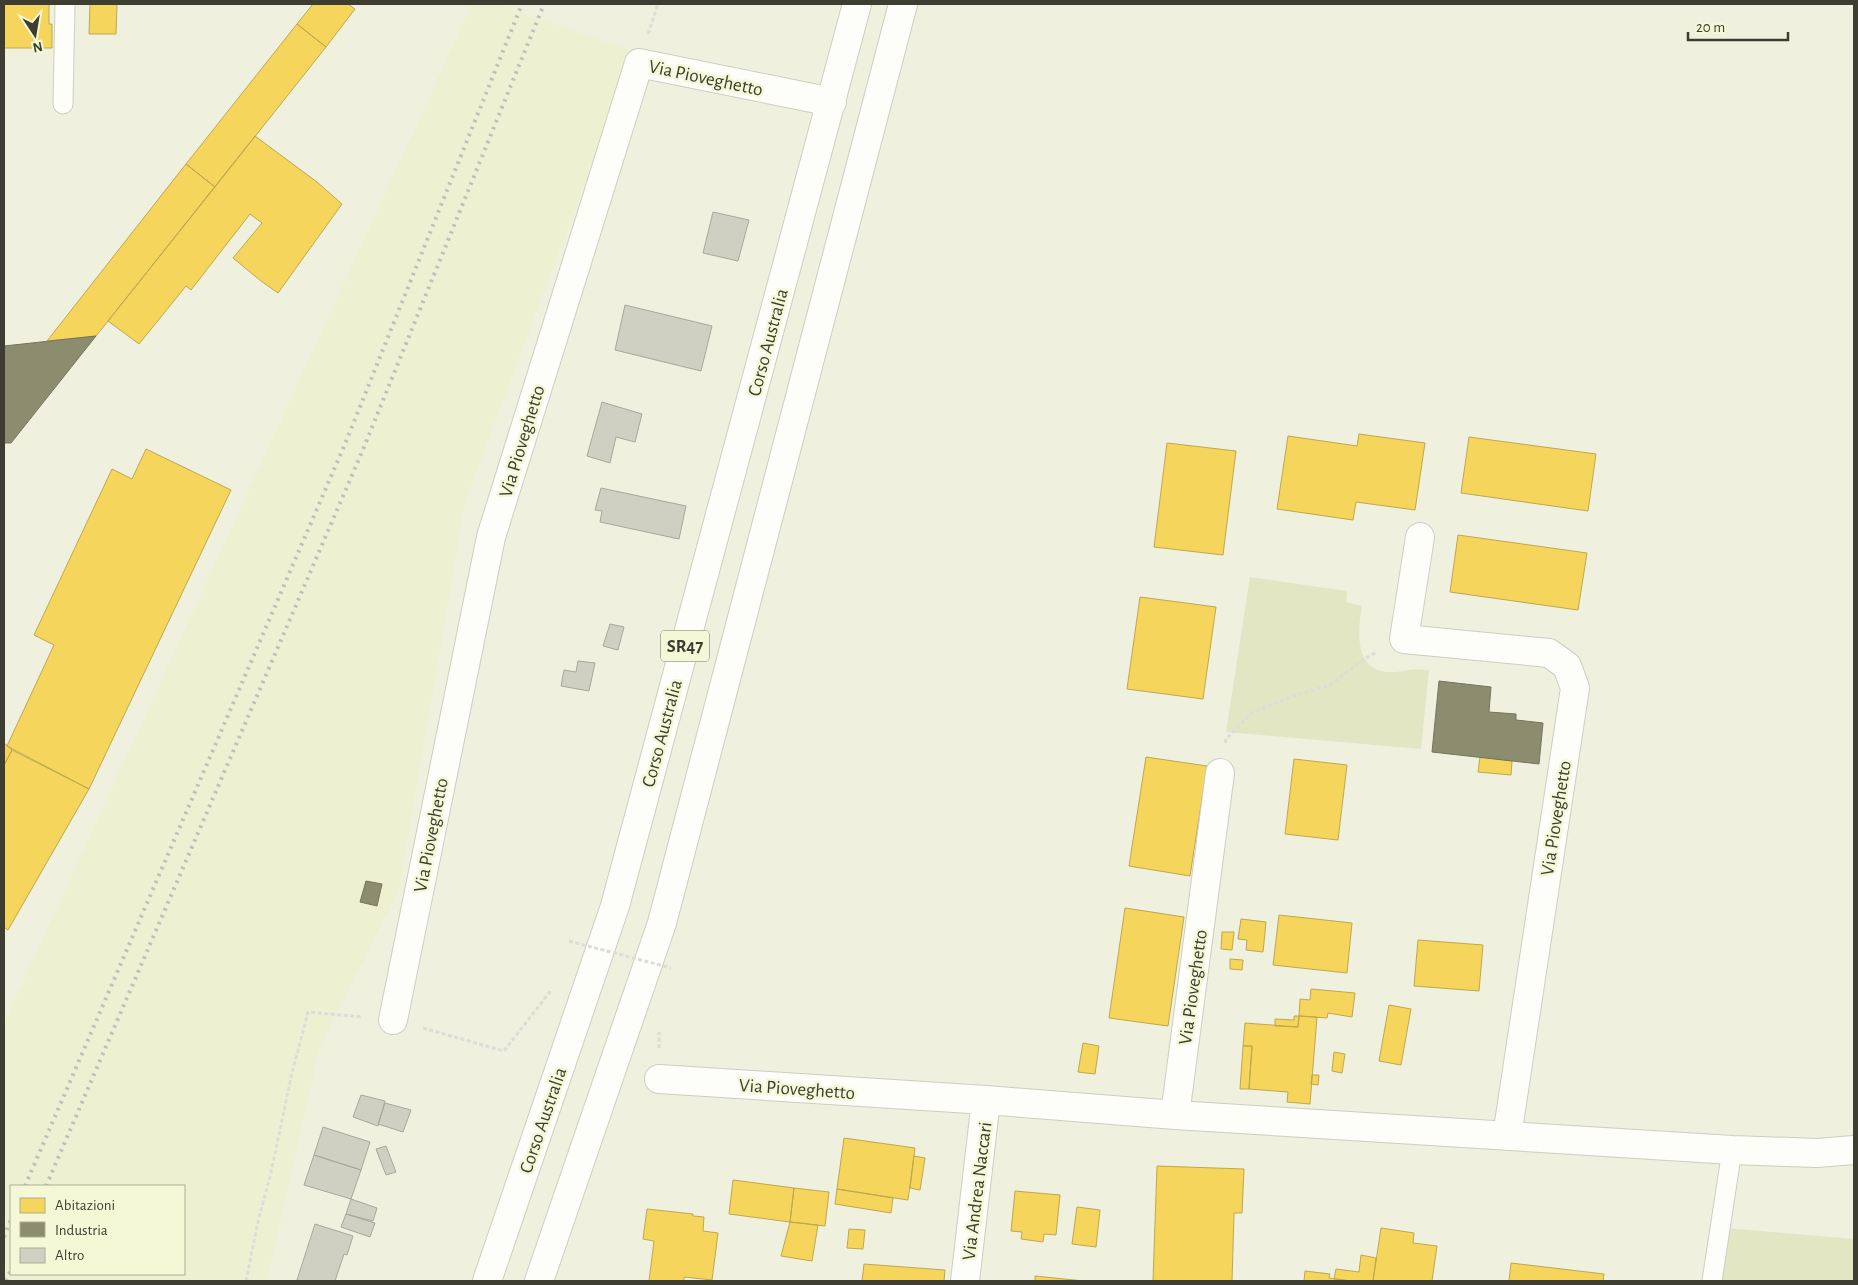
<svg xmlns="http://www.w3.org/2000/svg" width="1858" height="1285" font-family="'Alegreya Sans',sans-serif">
<rect width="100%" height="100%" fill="#eff0de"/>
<path fill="#eef1d1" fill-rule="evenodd" d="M472,4H499L634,52L465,503L399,890L320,1046L267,1281H4V1023ZM11,1186H184V1274H11Z"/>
<path fill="#e3e6c2" d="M1250,577L1347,591L1346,602L1362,606C1357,633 1354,675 1395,672C1400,672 1405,670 1410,670C1416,669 1423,670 1429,670L1421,749L1226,732Z
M1725,1228L1854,1239V1281H1718Z"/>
<path fill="#f6d55c" stroke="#bea84f" d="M4,4H49V24H52V48H4Z
M90,4H117L116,34H89Z
M313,4H348L355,9L326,47L297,24Z
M297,24L326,47L215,187L186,164Z
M255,136L317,182L342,204L278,293L261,281L233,258L262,223L250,214L191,290L186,286L139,344L108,321Z
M186,164L215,187L96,336L47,341Z
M1359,434L1425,443L1415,510L1356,502L1353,520L1277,509L1288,436L1357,446Z
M1469,437L1596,454L1588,511L1461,493Z
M1167,443L1236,451L1223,555L1154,547Z
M146,449L231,490L89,789L7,746L54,645L34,635L112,469L132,479Z
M1458,535L1587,553L1578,610L1450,592Z
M1140,597L1216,607L1203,699L1127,689Z
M4,743L12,750L4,765Z
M12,750L89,789L8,930L4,927V765Z
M1146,757L1207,766L1190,876L1129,866Z
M1480,757L1512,761L1511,775L1478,772Z
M1294,759L1347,765L1338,840L1285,834Z
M1125,908L1184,917L1168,1026L1109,1018Z
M1279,915L1352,923L1347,973L1273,965Z
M1241,919L1266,922L1263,952L1246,950L1247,940L1238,939Z
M1222,932H1234L1232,950L1221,949Z
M1418,940L1483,945L1479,991L1414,986Z
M1230,959L1243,960L1242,970L1230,969Z
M1311,989L1355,993L1352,1017L1328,1013L1327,1018L1299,1016L1300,999L1310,1000Z
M1389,1005L1411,1009L1401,1065L1379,1061Z
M1294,1016H1299L1298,1027L1275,1026V1019L1294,1020Z
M1299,1016L1317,1017L1310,1104L1287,1102L1288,1092L1249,1089L1252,1046H1243L1245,1023L1298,1027Z
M1083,1043L1099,1046L1095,1074L1078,1072Z
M1243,1046H1252L1249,1089H1240Z
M1334,1052L1345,1054L1342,1073L1332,1071Z
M1312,1075H1319L1318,1085L1311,1084Z
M844,1138L915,1148L908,1200L837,1189Z
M914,1156L925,1158L920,1190L910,1188Z
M1157,1166L1244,1169L1242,1213H1234L1232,1281H1153Z
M733,1180L794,1188L790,1222L729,1214Z
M794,1188L829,1192L825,1226L790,1222Z
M837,1189L893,1198L891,1213L835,1204Z
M1015,1191L1060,1195L1056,1235L1044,1234L1043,1242L1021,1239L1022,1232L1011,1231Z
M1077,1207L1100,1210L1096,1247L1072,1244Z
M647,1209L693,1214V1216L704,1217L703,1231L718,1233L712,1280L684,1277V1281H649L654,1241L643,1239Z
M790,1222L818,1225L812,1261L781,1256Z
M1381,1228L1414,1233L1413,1243L1437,1246L1432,1281H1373Z
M849,1229L865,1230L863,1249L847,1248Z
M1361,1255L1376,1258L1373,1281H1351L1334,1279L1336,1269L1359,1272Z
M1511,1263L1604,1274L1603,1281H1509Z
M864,1264L945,1270L944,1281H862Z
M1305,1271L1330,1274L1329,1278L1351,1281H1304Z
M1035,1276L1074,1280L1084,1281H1035Z"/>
<path fill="#8c8c6e" stroke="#74755c" d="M96,336L11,443H4V346Z
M1439,681L1491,687L1489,712L1516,714V720L1543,723L1539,764L1432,752Z
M366,881L382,884L377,906L360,902Z"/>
<path fill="#cfd0c1" stroke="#a8a89a" d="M713,212L749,220L738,261L703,253Z
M625,305L712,326L701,371L615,350Z
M602,402L642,414L635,442L616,437L610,463L587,456Z
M601,488L686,506L679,539L600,522L602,511L595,510Z
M610,624L624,627L618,650L603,646Z
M578,661L595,663L589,691L561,686L564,670L576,672Z
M361,1095L385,1101L378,1126L353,1117Z
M385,1103L411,1110L403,1132L378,1124Z
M323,1127L370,1142L361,1170L314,1155Z
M386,1146L396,1172L386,1175L376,1149Z
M314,1155L361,1170L351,1199L304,1185Z
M351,1199L377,1208L373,1221L346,1214Z
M346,1214L375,1223L370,1237L341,1227Z
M315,1224L353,1236L347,1255L344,1254L335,1281H303L297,1280Z"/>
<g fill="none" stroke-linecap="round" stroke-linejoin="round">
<g stroke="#cecec0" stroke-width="21">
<path id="lane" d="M63,104L65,4
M1712,1281L1732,1150"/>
</g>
<g stroke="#cecec0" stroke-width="30">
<path id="street" d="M1420,537L1404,639L1549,653L1567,666L1575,688L1507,1136
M393,1020L491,537L639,63L832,102
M659,1079L986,1100L1175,1115L1732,1150L1817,1153L1854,1150
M1175,1115L1220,773
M965,1281L986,1100"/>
</g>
<g stroke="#cecec0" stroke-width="30">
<path id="highway" d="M487,1281L615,906L857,4
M539,1281L662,923L903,4"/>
</g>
<path stroke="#ddddd7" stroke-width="3" stroke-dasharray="4 2.5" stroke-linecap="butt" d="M648,34L658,4
M1225,743L1226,739L1253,712L1291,697L1330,685L1364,659L1377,652
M423,1028L504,1051L552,989
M659,1048V1032
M246,1281L259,1217L270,1177L292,1073L308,1012L363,1017"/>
<use href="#lane" stroke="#fdfdfa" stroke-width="19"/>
<use href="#street" stroke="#fdfdfa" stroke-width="28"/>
<use href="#highway" stroke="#fdfdfa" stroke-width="28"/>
<path stroke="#bfc0bb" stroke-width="4" stroke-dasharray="2.5 5" stroke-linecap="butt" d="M25,1186L345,444L522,4
M46,1186L362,452L544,4
M4,1237L11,1219
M6,1281L11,1269"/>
<path stroke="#ddddd7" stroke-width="3" stroke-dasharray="4 2.5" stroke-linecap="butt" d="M569,941L671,968"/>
</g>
<g text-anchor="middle" stroke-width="5" stroke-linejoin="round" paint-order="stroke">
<rect fill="#f5f8d6" stroke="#747662" stroke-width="1" x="661" y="630.5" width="48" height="31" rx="4"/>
<g font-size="18" font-weight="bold" fill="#3d3e31">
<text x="685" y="652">SR47</text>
</g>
<g font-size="19" fill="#3d3e31" stroke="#f5f8d6">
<text transform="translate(706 77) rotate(12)" y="7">Via Pioveghetto</text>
<text transform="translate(767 342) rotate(-75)" y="7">Corso Australia</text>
<text transform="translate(521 441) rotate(-73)" y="7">Via Pioveghetto</text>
<text transform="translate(661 733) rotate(-75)" y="7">Corso Australia</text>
<text transform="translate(1555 818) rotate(-81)" y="7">Via Pioveghetto</text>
<text transform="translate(430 835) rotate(-79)" y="7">Via Pioveghetto</text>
<text transform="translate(1192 987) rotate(-82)" y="7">Via Pioveghetto</text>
<text transform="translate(797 1088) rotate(4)" y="7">Via Pioveghetto</text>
<text transform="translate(542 1120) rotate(-71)" y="7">Corso Australia</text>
<text transform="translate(976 1191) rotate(-83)" y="7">Via Andrea Naccari</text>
</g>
</g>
<rect width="1858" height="1285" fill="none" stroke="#3d3e31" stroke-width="10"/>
<rect x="10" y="1185" width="175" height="90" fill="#f5f8d6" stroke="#abae94"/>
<rect x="20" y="1198" width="25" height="15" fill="#f6d55c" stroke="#abae94"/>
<text x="55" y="1210" font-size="15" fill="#3d3e31">Abitazioni</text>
<rect x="20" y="1222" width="25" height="15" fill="#8c8c6e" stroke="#abae94"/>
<text x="55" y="1235" font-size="15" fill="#3d3e31">Industria</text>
<rect x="20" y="1248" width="25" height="15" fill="#cfd0c1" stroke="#abae94"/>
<text x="55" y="1260" font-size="15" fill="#3d3e31">Altro</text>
<g transform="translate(35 35) rotate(168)" stroke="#f5f8d6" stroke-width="4" paint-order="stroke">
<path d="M0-4L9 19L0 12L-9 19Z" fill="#3d3e31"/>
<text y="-8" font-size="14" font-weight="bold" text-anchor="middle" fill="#3d3e31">N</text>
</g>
<path d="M1688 32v8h100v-8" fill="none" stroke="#3d3e31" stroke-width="2.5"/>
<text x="1696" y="32" font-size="15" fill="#3d3e31" stroke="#f5f8d6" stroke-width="4" paint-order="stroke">20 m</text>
</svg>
